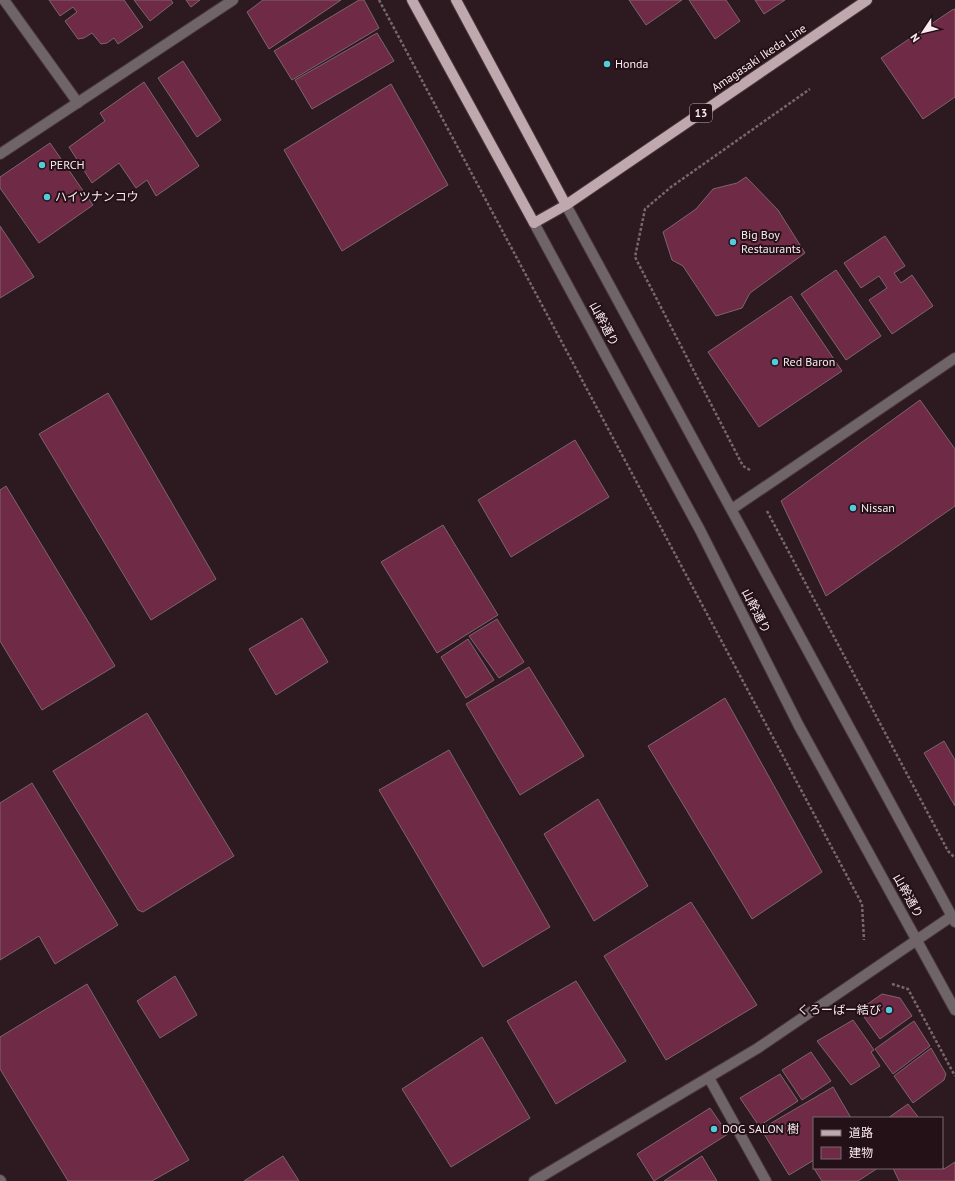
<svg xmlns="http://www.w3.org/2000/svg" width="955" height="1181" font-family="'PT Sans','Noto Sans JP',sans-serif">
<rect width="100%" height="100%" fill="#2d1a20"/>
<path fill="#6f2a46" stroke="#7c656c" d="M49,0H124L143,27L118,44L114,38L107,43L101,44L92,33L84,38L78,39L65,21L77,12L73,7L60,16Z
M134,0H171L173,3L150,21Z
M186,0H200L191,7Z
M263,0H341L269,49L247,12Z
M359,0H364L379,28L292,80L274,51Z
M629,0H682L646,25Z
M689,0H726L740,21L715,39Z
M755,0H785L764,14Z
M955,9V97L923,119L881,58L952,10Z
M377,33L394,61L312,109L295,80Z
M183,61L221,120L197,137L158,78Z
M144,82L199,166L156,196L147,180L136,188L119,163L92,183L69,147L105,121L100,113Z
M391,84L448,185L342,251L284,150Z
M50,143L93,205L39,243L0,188V177Z
M746,177L778,210L805,253L750,293L742,308L716,316L683,266L672,260L663,232L696,209L713,189L737,183Z
M0,226L34,277L0,298Z
M885,236L905,266L894,273L901,283L912,275L933,306L892,334L869,300L887,288L879,276L861,288L844,263Z
M836,270L881,336L846,360L801,294Z
M791,296L842,371L759,427L708,352Z
M108,393L216,579L151,620L39,434Z
M920,400L955,449V506L826,596L781,501Z
M575,440L609,497L511,557L478,500Z
M6,486L115,666L42,710L0,641V490Z
M443,525L498,615L437,653L381,562Z
M302,618L328,662L276,695L249,649Z
M497,619L524,662L499,678L469,636Z
M468,639L494,680L466,698L441,657Z
M529,667L584,756L520,795L466,704Z
M725,698L822,872L752,919L648,746Z
M147,713L234,856L143,912L138,910L53,771Z
M944,741L955,760V806L924,753Z
M449,750L550,927L483,967L379,790Z
M32,783L118,925L55,964L39,936L0,960V803Z
M598,799L648,886L594,921L544,834Z
M691,902L757,1005L666,1060L604,956Z
M175,976L197,1015L160,1038L137,1001Z
M576,981L626,1061L556,1104L507,1021Z
M87,984L189,1160L152,1181H68L0,1069V1037Z
M882,994L900,998L912,1016L880,1039L859,1010Z
M853,1020L874,1050L871,1052L880,1066L851,1085L817,1041Z
M914,1021L930,1046L893,1074L875,1049Z
M482,1037L530,1118L451,1167L402,1089Z
M931,1048L946,1074L944,1080L913,1103L894,1076Z
M811,1052L831,1081L802,1100L782,1070Z
M780,1074L798,1101L759,1126L740,1098Z
M833,1087L851,1118H814V1160L789,1175L761,1129Z
M908,1104L919,1118H888Z
M710,1108L728,1134L654,1181L637,1154Z
M283,1156L299,1181H244Z
M702,1156L717,1181H664Z
M955,1162V1181H899L893,1168H942V1166L944,1169Z
M814,1166V1168H878L858,1181H822L813,1167Z"/>
<g fill="none" stroke-linecap="round" stroke-linejoin="round">
<g stroke="#49373d" stroke-width="12">
<path id="minor" d="M4,0L78,103
M732,509L955,358
M709,1078L766,1181"/>
</g>
<g stroke="#49373d" stroke-width="12">
<path id="tertiary" d="M0,154L233,0
M566,205L955,922
M534,223L700,530L799,726L955,1010
M0,1180L1,1181
M534,1181L758,1048L952,916"/>
</g>
<g stroke="#49373d" stroke-width="12">
<path id="primary" d="M412,0L534,223L566,205L867,0
M456,0L566,205"/>
</g>
<path stroke="#78666c" stroke-width="2.5" stroke-dasharray="3 2" stroke-linecap="butt" d="M379,0L862,904L864,940
M750,470L743,466L635,257L645,209L671,187L810,89
M767,511L948,851L955,858
M892,984L908,989L955,1076"/>
<use href="#minor" stroke="#6f6467" stroke-width="10"/>
<use href="#tertiary" stroke="#6f6467" stroke-width="10"/>
<use href="#primary" stroke="#bfa9af" stroke-width="10"/>
</g>
<g fill="#53cbdb" stroke="#231117" stroke-width="1.5">
<circle cx="607" cy="64" r="4"/>
<circle cx="42" cy="165" r="4"/>
<circle cx="47" cy="197" r="4"/>
<circle cx="733" cy="242" r="4"/>
<circle cx="775" cy="362" r="4"/>
<circle cx="853" cy="508" r="4"/>
<circle cx="889" cy="1010" r="4"/>
<circle cx="714" cy="1129" r="4"/>
</g>
<g text-anchor="middle" stroke-width="4" stroke-linejoin="round" paint-order="stroke">
<rect fill="#231117" stroke="#b8a9ae" stroke-width="1" x="690" y="104" width="22" height="18" rx="3"/>
<g font-size="11" font-weight="bold" fill="#f8eaee">
<text x="701" y="117">13</text>
</g>
<g font-size="12" fill="#f8eaee" stroke="#231117">
<text transform="translate(759 58) rotate(-34)" y="4">Amagasaki Ikeda Line</text>
<text transform="translate(604 324) rotate(62)" y="4">山幹通り</text>
<text transform="translate(756 611) rotate(63)" y="4">山幹通り</text>
<text transform="translate(908 896) rotate(61)" y="4">山幹通り</text>
</g>
<g font-size="12" fill="#f8eaee" stroke="#231117" text-anchor="start">
<text x="615" y="68">Honda</text>
<text x="50" y="169">PERCH</text>
<text x="55" y="201">ハイツナンコウ</text>
<text x="741" y="239">Big Boy<tspan x="741" dy="14">Restaurants</tspan></text>
<text x="783" y="366">Red Baron</text>
<text x="861" y="512">Nissan</text>
<text x="881" y="1014" text-anchor="end">くろーばー結び</text>
<text x="722" y="1133">DOG SALON 樹</text>
</g>
</g>
<rect x="813" y="1117" width="130" height="52" fill="#231117" stroke="#78686d"/>
<rect x="821" y="1130" width="20" height="6" fill="#bfa9af" stroke="#78686d"/>
<text x="849" y="1137" font-size="12" fill="#f8eaee">道路</text>
<rect x="821" y="1147" width="20" height="12" fill="#6f2a46" stroke="#78686d"/>
<text x="849" y="1157" font-size="12" fill="#f8eaee">建物</text>
<g transform="translate(923 32) rotate(235)" stroke="#231117" stroke-width="3" paint-order="stroke">
<path d="M0-3L7 15L0 10L-7 15Z" fill="#f8eaee"/>
<text y="-6" font-size="11" font-weight="bold" text-anchor="middle" fill="#f8eaee">N</text>
</g>
</svg>
